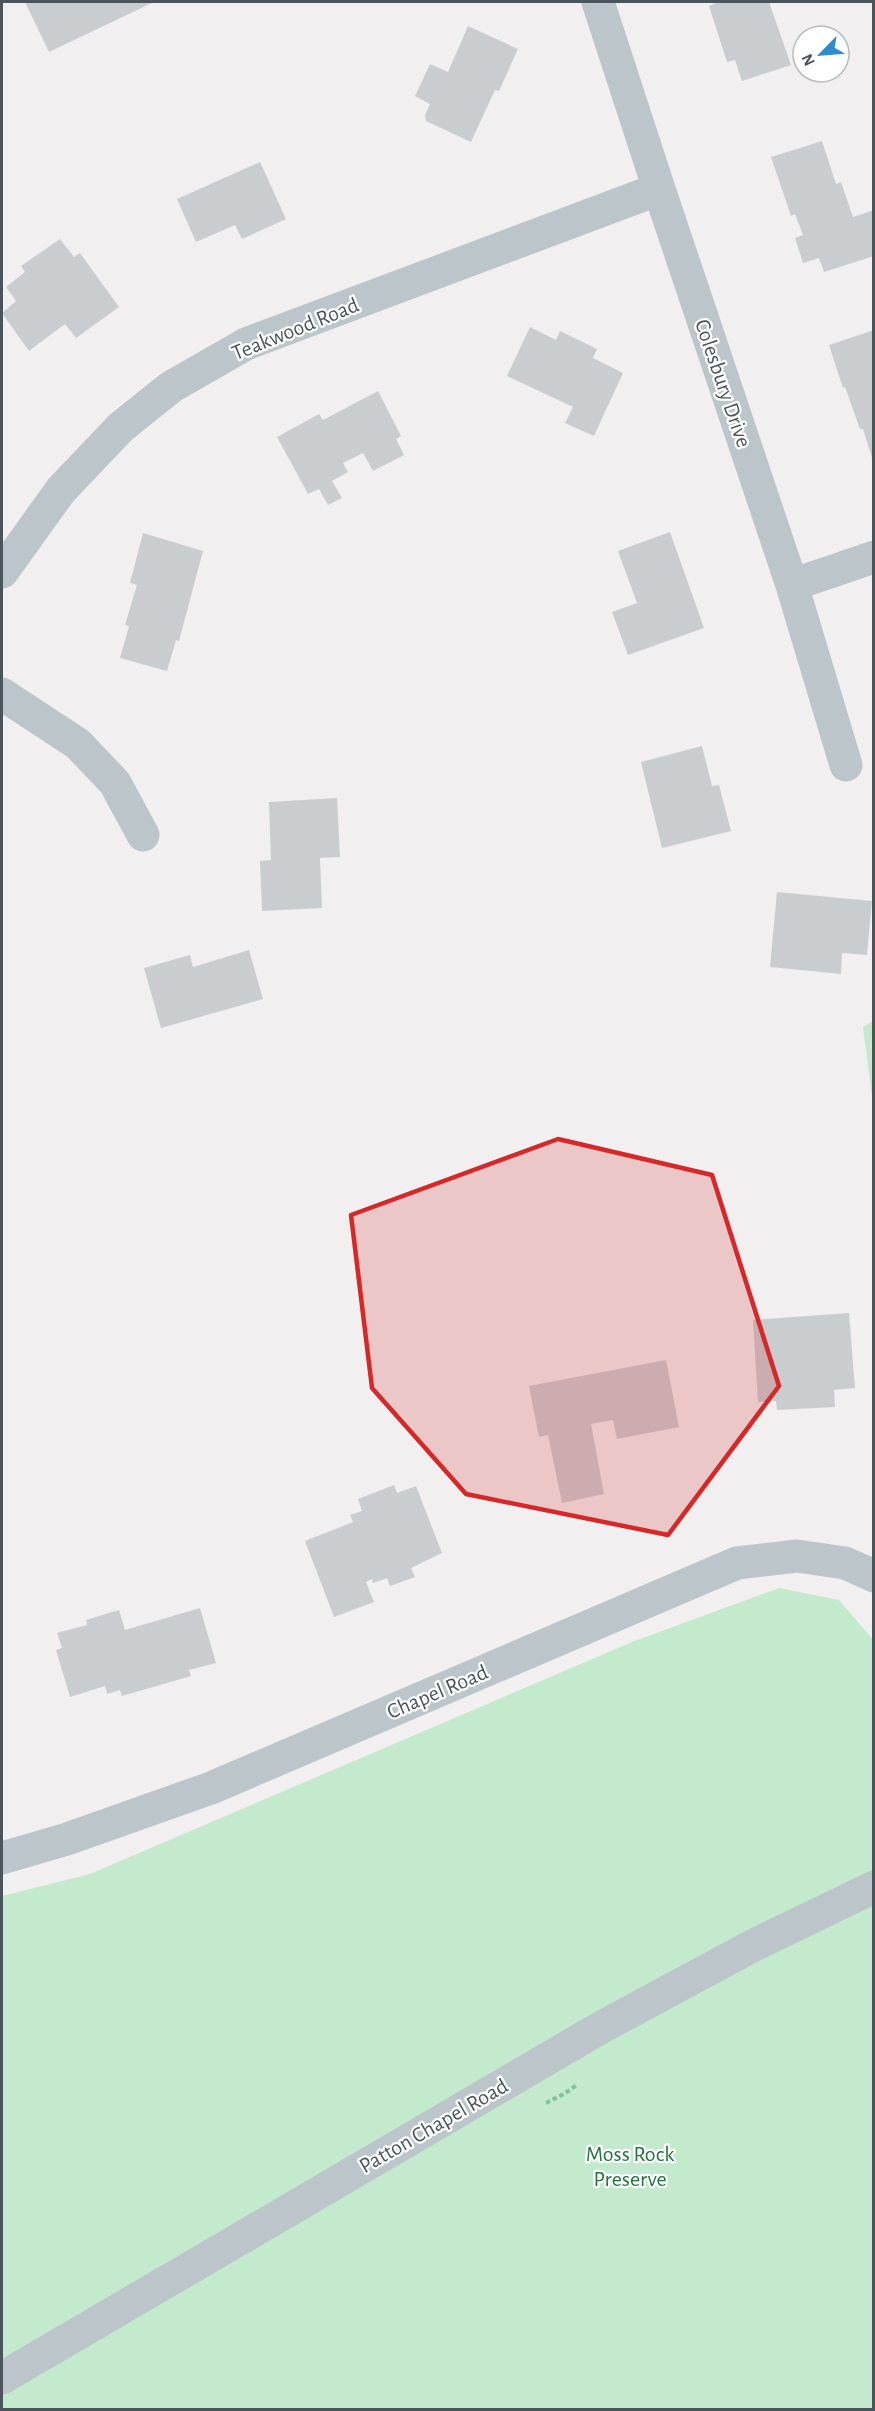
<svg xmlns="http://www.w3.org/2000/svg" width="875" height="2411" font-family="'Alegreya Sans',sans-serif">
<rect width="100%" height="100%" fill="#f1eff0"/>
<path fill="#c3eacc" d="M873,1021V1105L863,1027Z
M779,1588L839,1600L874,1641L873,2409L2,2410V1896L90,1874L632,1642Z"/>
<path fill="#cacdd0" d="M25,2H154L49,52Z
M715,2H769L791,65L742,81L735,60L727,62L709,6L716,3Z
M468,26L518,49L499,91L495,90L471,142L426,121L425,115L430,104L415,96L430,64L448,72Z
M822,141L836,184L841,182L853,217L874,210V256L824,272L819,258L803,263L795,238L803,235L795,214L791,216L771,157Z
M260,162L286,219L242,239L235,225L196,242L177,199Z
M60,239L74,257L80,253L119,307L76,338L65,324L29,351L2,313L16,301L6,287L25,272L21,266Z
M530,327L556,340L560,331L597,349L593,358L623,373L594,436L565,423L573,407L507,376Z
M874,330V461H873L863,429H860L845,387L843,388L829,345Z
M378,391L401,436L396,439L404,455L373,471L363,453L343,463L348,472L332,481L342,498L328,505L319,489L308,494L277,437L319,414L323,420Z
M670,532L704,628L628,655L612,612L637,603L618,551Z
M143,533L203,551L179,641L176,640L167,671L120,658L129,626L125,625L137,585L130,583Z
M702,746L712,786L719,785L731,831L662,848L641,762Z
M337,798L340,857L320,858L322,908L262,911L260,861L271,860L269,802Z
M777,892L872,901L867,955L842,953L841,974L770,967Z
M249,950L263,999L161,1028L144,968L190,955L193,967Z
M849,1313L855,1388L834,1390L835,1407L777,1410L776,1401L758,1402L753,1320Z
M666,1360L679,1427L617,1439L613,1420L591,1424L604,1494L562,1503L548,1435L539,1437L529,1386Z
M394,1485L397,1493L416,1486L442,1553L411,1568L415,1577L390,1586L387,1578L373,1583L372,1579L366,1582L374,1602L334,1617L305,1541L353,1522L350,1515L362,1511L358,1499Z
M200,1608L216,1663L189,1670L191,1676L122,1696L120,1690L107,1694L105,1686L70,1697L56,1650L62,1648L57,1633L87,1625L86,1620L119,1610L125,1630Z"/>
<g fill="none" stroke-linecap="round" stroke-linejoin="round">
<path stroke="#7fc497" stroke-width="4" stroke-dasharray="4.5 3" stroke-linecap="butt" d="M546,2103L564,2094L578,2084"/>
<path stroke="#bcc5ca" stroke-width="33" d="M598,2L659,189L792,585L846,765
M2,572L61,490L121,427L171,387L246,344L659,189
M792,585L874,557
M2,694L78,744L115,783L143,835
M2,1858L67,1839L211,1788L737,1563L797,1556L845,1563L874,1576
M2,2378L600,2028L754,1945L874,1887"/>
</g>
<path fill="#d62828" fill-opacity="0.2" stroke="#d62828" stroke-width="4.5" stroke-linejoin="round" d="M558,1139L712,1175L779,1386L668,1535L466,1494L372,1388L351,1215Z"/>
<g text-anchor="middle" stroke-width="4.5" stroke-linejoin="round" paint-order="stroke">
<g font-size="22" fill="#49555a" stroke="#fff">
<text transform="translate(295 328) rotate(-22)" y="8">Teakwood Road</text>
<text transform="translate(724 383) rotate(71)" y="8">Colesbury Drive</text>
<text transform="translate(437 1691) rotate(-23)" y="8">Chapel Road</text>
<text transform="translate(433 2125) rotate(-30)" y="8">Patton Chapel Road</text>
</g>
<g font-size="22" fill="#22733e" stroke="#fff">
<text x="630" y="2161">Moss Rock<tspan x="630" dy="25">Preserve</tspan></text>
</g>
</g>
<rect width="875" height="2411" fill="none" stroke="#49555a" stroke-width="6"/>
<g transform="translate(821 54) rotate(245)"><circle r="28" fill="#ffffff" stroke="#b6bbbd" stroke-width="1.5"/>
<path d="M0-4.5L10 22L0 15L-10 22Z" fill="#2f8ccc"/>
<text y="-9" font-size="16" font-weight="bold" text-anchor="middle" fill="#49555a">N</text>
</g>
</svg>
